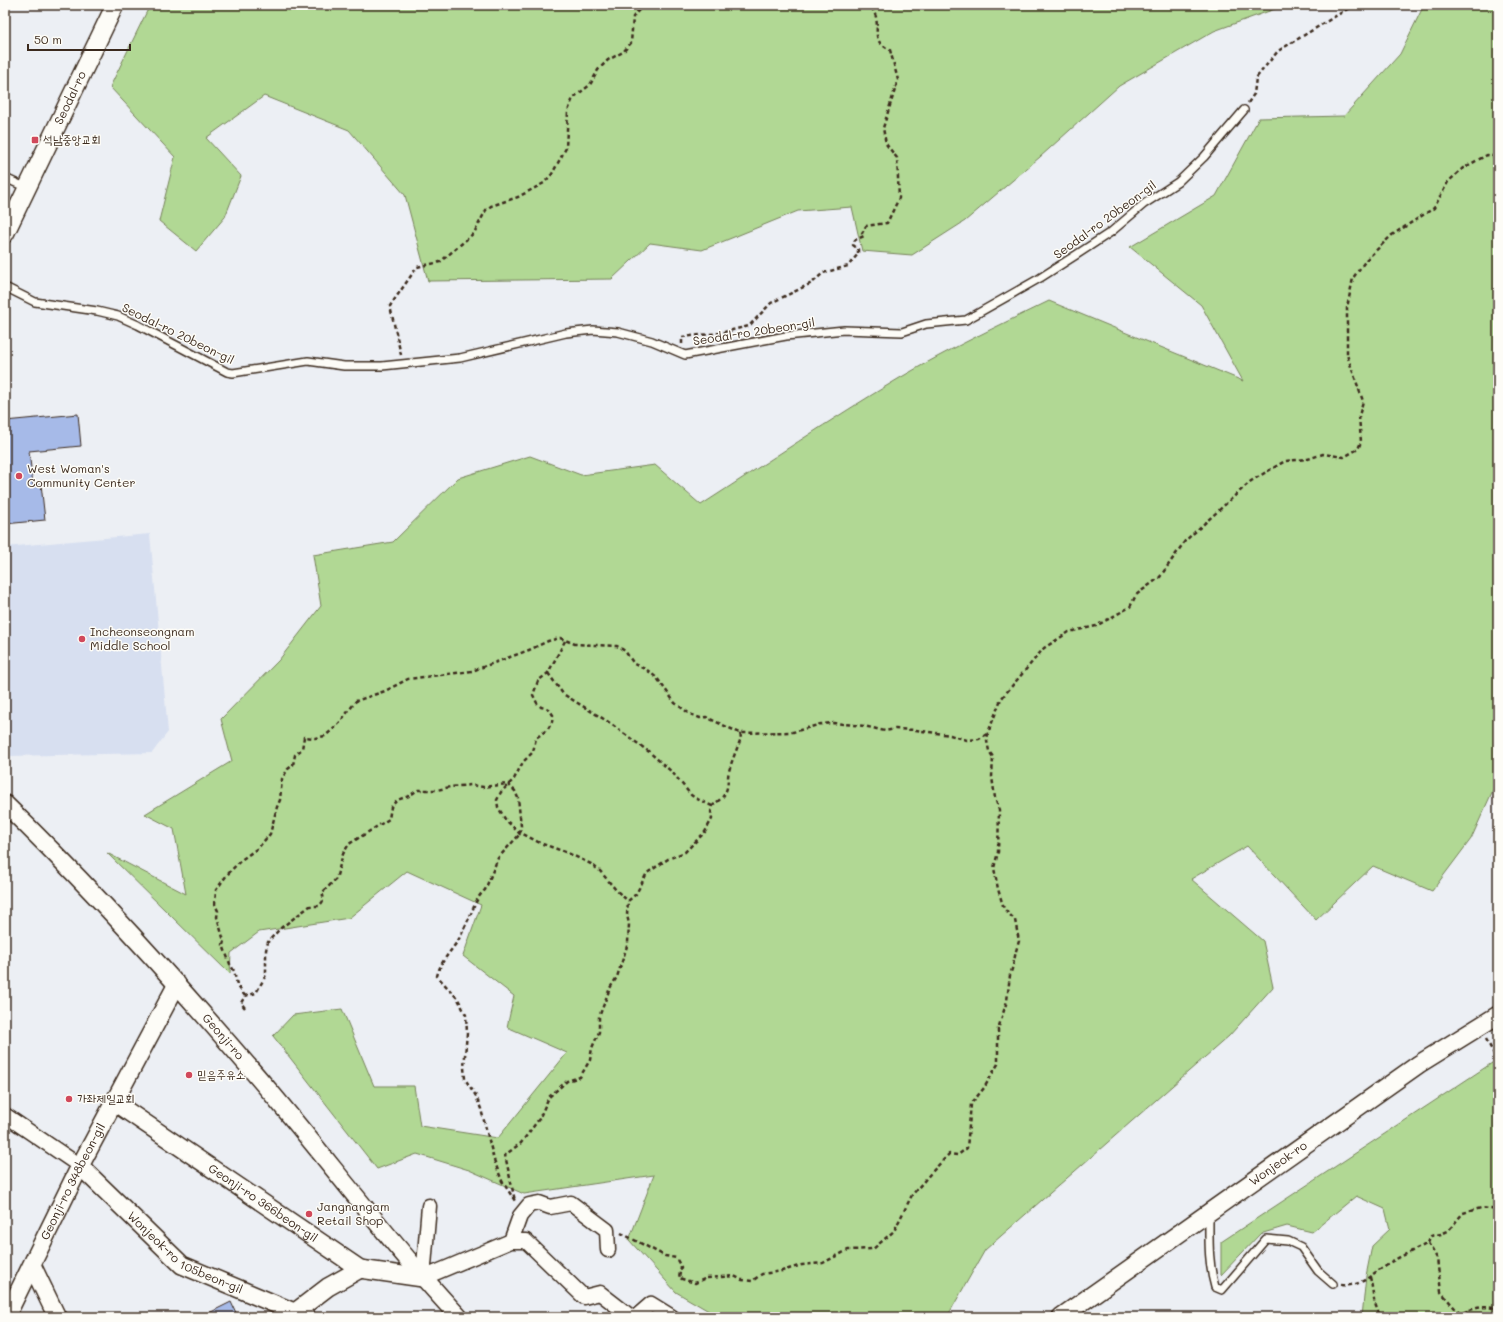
<svg xmlns="http://www.w3.org/2000/svg" width="1503" height="1322" font-family="Mali,'Poor Story',sans-serif">
<rect width="100%" height="100%" fill="#eceff4"/>
<filter id="ink" filterUnits="userSpaceOnUse"><feTurbulence type="fractalNoise" baseFrequency=".025" numOctaves="2"/><feDisplacementMap in="SourceGraphic" scale="8" xChannelSelector="R" yChannelSelector="G"/><feConvolveMatrix kernelMatrix="1 2 1 2 8 2 1 2 1" color-interpolation-filters="sRGB"/></filter>
<g filter="url(#ink)">
<path fill="#d7dff0" d="M150,534L168,732L152,753L8,756L5,753V547Z"/>
<path fill="#b1d894" stroke="#768159" d="M150,5H1286L1214,31L1119,86L1040,157L965,221L912,255L862,251L852,207L798,211L702,250L650,243L612,279L428,281L405,195L349,130L264,96L206,138L241,176L225,217L196,251L159,221L175,157L110,87Z
M1424,5H1498V779L1471,839L1432,891L1373,866L1316,920L1247,846L1191,879L1263,941L1273,987L1229,1036L985,1250L947,1317H719L676,1292L629,1240L654,1175L524,1194L469,1170L417,1154L377,1169L273,1036L293,1015L342,1009L374,1086H414L420,1126L498,1138L567,1053L507,1027L514,996L463,956L481,905L407,871L349,918L259,932L231,953L230,974L107,853L186,894L174,829L145,814L232,761L221,719L279,660L321,606L313,555L393,542L458,478L530,456L581,475L655,465L701,505C766,463 831,419 898,379C947,350 998,326 1049,301L1243,381L1201,305L1130,247L1216,196L1259,118L1344,116L1400,54Z
M1498,1059V1317H1362L1366,1276L1372,1246L1390,1229L1385,1209L1356,1196L1312,1232L1287,1226L1260,1234L1221,1275V1242Z"/>
<path fill="#a6bae8" stroke="#3b2a1e" d="M78,414L81,446L29,451L33,485L41,484L45,520L5,524V489L7,488L5,467V421Z
M231,1302L238,1317H201Z"/>
<g fill="none" stroke-linecap="round" stroke-linejoin="round">
<g stroke="#3b2a1e" stroke-width="10">
<path id="service" d="M5,178L27,188
M5,287L35,302L97,311L118,316L138,325L227,372L233,373L308,361L344,366H382L460,358L566,333L593,330L618,332L652,341L685,355L786,336L844,330L902,332L926,324L966,320L1040,278L1076,255L1111,232L1144,204L1178,182L1204,157L1244,110
M1209,1215C1209,1239 1208,1263 1215,1287L1222,1290L1266,1239L1288,1241L1301,1247L1318,1271L1333,1284"/>
</g>
<g stroke="#3b2a1e" stroke-width="17">
<path id="minor" d="M5,1115L80,1166
M429,1206L423,1278L511,1241L520,1216L529,1205L539,1203L550,1207L571,1203L607,1230L608,1250
M511,1241H526L584,1297L600,1293L631,1317
M636,1317L651,1304L672,1317"/>
</g>
<g stroke="#3b2a1e" stroke-width="20">
<g id="tertiary">
<path id="s1" d="M5,234L115,5"/>
<path id="s2" d="M5,804C100,896 188,995 273,1095C335,1169 393,1246 459,1317"/>
<path id="s3" d="M114,1102L360,1269L423,1278"/>
<path id="s4" d="M80,1166L182,1265L306,1317"/>
<path d="M32,1265L57,1317"/>
<path d="M294,1313L328,1287L360,1269"/>
<path id="s5" d="M6,1317L80,1166L177,984"/>
<path id="s6" d="M1061,1317L1419,1064L1498,1015"/>
</g>
</g>
<path stroke="#3b2a1e" stroke-width="2.5" stroke-dasharray="4 3" stroke-linecap="butt" d="M1248,103L1254,94L1256,78L1278,51L1349,8L1351,5
M682,344V337L720,333L749,326L771,303L812,283L823,273L848,266L858,254V249L853,245L855,240L864,236L862,233L866,226L887,223L899,198L897,158L886,144L883,128L898,80L890,50C871,40 879,33 876,17C875,13 872,10 872,5
M401,355L390,306L417,267L440,262L460,245L474,233L486,210L491,206L518,197L544,183L552,174L566,148L568,111L573,98L590,85L598,70L608,60L623,52L631,43L633,17L643,5
M565,641L548,673L538,681L533,695L537,703L541,707L549,709L553,715L552,722L548,729L536,738L533,752L523,762L514,779L501,792L497,800L498,807L505,819L520,834H523L540,843L568,853L591,864L600,871L616,890L628,901
M548,673L563,694L607,721L648,751L672,772L691,795L695,798L712,806
M245,996L237,985L234,971L230,964L223,945L224,941L217,917L218,911L215,904L216,890L227,875L241,860L258,848L270,834L277,807L280,800L282,779L288,769L293,765L295,755L302,749L304,737L315,738L325,736L337,726L356,701L385,691L408,679L472,671L529,650L548,641L560,638L575,644L617,646L625,651L634,664L647,670L657,678L675,703L690,714L700,718L706,717L740,733L793,732L821,724L834,723L864,726L885,731L895,729L916,730L950,735L967,740L979,739L987,734
M245,1008L241,1003L245,996L256,993L266,975V950L268,942L274,935L282,927L310,906H319C323,902 325,899 322,893L336,879L343,854L349,844L389,819L391,807L397,800L409,796L418,790H437L450,787L471,785L483,787L508,784L515,791L518,798L521,826L520,834L498,858L485,890C475,898 473,912 467,922C464,929 461,936 457,942C448,955 441,961 437,976L458,999L466,1015L467,1033L464,1067L465,1079L476,1096L481,1109L494,1160L502,1181L515,1201L505,1155L521,1143L539,1119L549,1097L567,1081L580,1077L590,1060L592,1048L599,1032V1017L610,988L617,977L628,943L629,924L627,915L628,901L636,894L647,873L668,859L685,852L705,832L712,819C708,801 719,805 725,793C729,786 727,778 729,771C732,760 737,749 741,738L740,733
M1486,1039L1494,1054L1498,1111
M621,1233L665,1256L676,1258L681,1267L679,1278L695,1283L707,1278L734,1276L742,1280L752,1281L762,1274L782,1271L802,1265L823,1263L848,1250L873,1249L894,1231L912,1195L930,1174L949,1154L958,1155L967,1148L971,1104L984,1088L998,1064V1029L1007,1001L1010,975L1013,966L1016,951L1019,941L1015,920L1004,909L998,889L994,868L998,852L999,810L995,798L992,777L993,757L989,751L987,741L988,733L1001,699L1044,648L1069,632L1096,626L1130,607L1136,595L1160,577L1185,541L1251,481L1285,461L1308,459L1323,454L1344,457L1358,449L1361,442L1359,416L1363,401L1347,355V308L1353,278L1366,260L1392,235L1434,208L1448,182L1463,168L1487,155L1498,157
M1428,1243L1431,1236L1441,1234L1448,1231L1463,1213L1481,1208L1498,1210
M1370,1277C1374,1294 1372,1301 1381,1317
M1341,1285C1361,1287 1368,1277 1383,1267C1397,1257 1414,1251 1428,1243L1437,1258L1441,1292L1460,1314C1474,1308 1483,1305 1498,1309"/>
<use href="#service" stroke="#fdfcf7" stroke-width="7"/>
<use href="#minor" stroke="#fdfcf7" stroke-width="14"/>
<use href="#tertiary" stroke="#fdfcf7" stroke-width="17"/>
</g>
</g>
<g fill="#d1495b" stroke="#fdfcf7" stroke-width="1.5">
<rect x="31" y="136" width="8" height="8" rx="2"/>
<circle cx="19" cy="476" r="4"/>
<circle cx="82" cy="639" r="4"/>
<circle cx="189" cy="1075" r="4"/>
<circle cx="69" cy="1099" r="4"/>
<circle cx="309" cy="1214" r="4"/>
</g>
<g text-anchor="middle" stroke-width="3" stroke-linejoin="round" paint-order="stroke">
<g font-size="12" fill="#3b2a1e" stroke="#fdfcf7">
<text dy="4" stroke="none"><textPath href="#s1" startOffset="151">Seodal-ro</textPath></text>
<text transform="translate(1105 220) rotate(-36)" y="4">Seodal-ro 20beon-gil</text>
<text transform="translate(754 332) rotate(-9)" y="4">Seodal-ro 20beon-gil</text>
<text transform="translate(178 334) rotate(26)" y="4">Seodal-ro 20beon-gil</text>
<text dy="4" stroke="none"><textPath href="#s2" startOffset="319">Geonji-ro</textPath></text>
<text dy="4" stroke="none"><textPath href="#s6" startOffset="266">Wonjeok-ro</textPath></text>
<text dy="4" stroke="none"><textPath href="#s5" startOffset="151">Geonji-ro 348beon-gil</textPath></text>
<text dy="4" stroke="none"><textPath href="#s3" startOffset="180">Geonji-ro 366beon-gil</textPath></text>
<text dy="4" stroke="none"><textPath href="#s4" startOffset="138">Wonjeok-ro 105beon-gil</textPath></text>
</g>
<g font-size="12" fill="#3b2a1e" stroke="#fdfcf7" text-anchor="start">
<text x="43" y="144">석남중앙교회</text>
<text x="27" y="473">West Woman's<tspan x="27" dy="14">Community Center</tspan></text>
<text x="90" y="636">Incheonseongnam<tspan x="90" dy="14">Middle School</tspan></text>
<text x="197" y="1079">믿음주유소</text>
<text x="77" y="1103">가좌제일교회</text>
<text x="317" y="1211">Jangnangam<tspan x="317" dy="14">Retail Shop</tspan></text>
</g>
</g>
<rect width="1503" height="1322" fill="none" stroke="#fdfcf7" stroke-width="20"/>
<rect x="10" y="10" width="1483" height="1302" fill="none" stroke="#3b2a1e" stroke-width="1.5" filter="url(#ink)"/>
<path d="M28 44v6h102v-6" fill="none" stroke="#3b2a1e" stroke-width="2"/>
<text x="34" y="44" font-size="12" fill="#3b2a1e" stroke="#fdfcf7" stroke-width="3" paint-order="stroke">50 m</text>
</svg>
